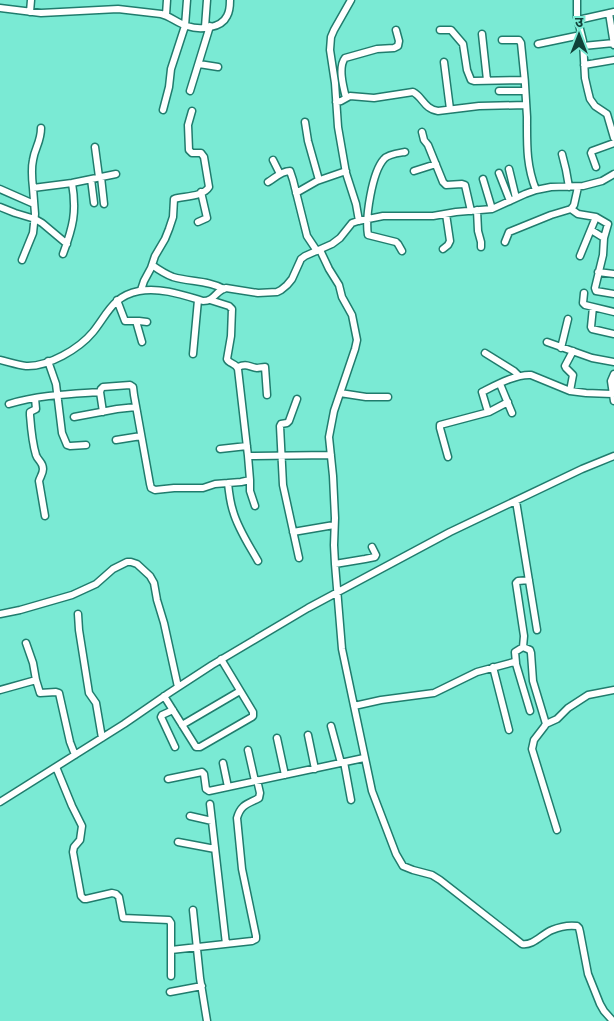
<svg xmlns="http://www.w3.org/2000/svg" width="614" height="1021" font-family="Lora,'Noto Sans Devanagari',serif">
<rect width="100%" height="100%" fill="#7aead4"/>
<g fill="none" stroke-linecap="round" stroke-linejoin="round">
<g stroke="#207c6d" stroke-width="9">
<path id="minor" d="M351,0L334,30L331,37L330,50L335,83L338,127L346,173L356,204L359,221
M577,0V17L583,41L585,78L588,91L590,99L595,106L607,114L614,138
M0,8L41,13L118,9L161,14C170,16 177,23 187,26C199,30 221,29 227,16C230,11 230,5 230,0
M30,12L31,0
M609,13L614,45
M166,15L167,0
M578,20L614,12
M205,27L207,0
M440,30H451L463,44L467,70L471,80L474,81L524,80
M482,34L487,80
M502,40H519L521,43C524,68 526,93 527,117C527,144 526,165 536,190
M538,44L581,35
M583,46L614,43
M444,62L450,109
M199,64L218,67
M584,65L614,60
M190,91L210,26
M499,91H525
M346,98C343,86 338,67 345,58L377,49L394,48L398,46L399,41L396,30
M336,102L341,101L350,96L374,98L413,92C423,97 424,109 438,111L479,106L526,105
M163,110L169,87L171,69L185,26L187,0
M305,122L308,141L319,180
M422,132L424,140L428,145L443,182L446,185L462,184L465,185L471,211
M95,147L99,177
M562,154L566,170L569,187
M273,160L280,174
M596,167L591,153L592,151L614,143
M509,169L516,198
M414,171L436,164
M499,173L510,201
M101,177L104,204
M91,179L94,203
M483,179L492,209
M268,182C275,178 281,171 290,171L293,180L307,236L317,251
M33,188C32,179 31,169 33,160C35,147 41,142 41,128
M0,189L34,204
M296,193L317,181L346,171
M0,207L15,213L35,219L42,223L67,244
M571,209L578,214L596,217L608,224L604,238L603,255L595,288L596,291L614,294
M477,210L478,231L481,242V247
M198,222L207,218L201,192
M591,230L604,238
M505,242L509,232L551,215L571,209L574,205L578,187
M443,249L448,245L450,241L446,214
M320,250L329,269L339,285L342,297L352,315L357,340L355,349L334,411L329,437L333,476L335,518L334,545L335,564L342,649L372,791L396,854L403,866L413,870L432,875L440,880L522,944C533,946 542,934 552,930C559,927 569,925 577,926L579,928L580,932L588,974L600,1004L604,1011L613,1021
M402,251L398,244L396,242L368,235C365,218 372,172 384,159C388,154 399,153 405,152
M63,254C73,227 77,212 72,183
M580,256L596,217
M22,260L33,233L35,214L33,188L72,183L116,174
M152,265C159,270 165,274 173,277C190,282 208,280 224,289
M598,272L614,274
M141,290L144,281L151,268L155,256L165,239L169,229L173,217L174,199C184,196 203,197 209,187L204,157L201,153H192L189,150L188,125L192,111
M584,293L583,303L585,305L614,312
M117,300L125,321H139L147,322
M210,300L229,306L232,309L231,336L227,359C229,364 236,363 238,369L248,456
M593,307L591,327L592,329L614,334
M136,321L142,342
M547,342L592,358L614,362
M561,348L568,319
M485,353L514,371L519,376
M193,354L198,300
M0,360C9,362 17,365 26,366C48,367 79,349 93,332C108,313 113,296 139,291C160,287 183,295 203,301C215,301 215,291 226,288L258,293L277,292L281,290L287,285L292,279L301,259L305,256L332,244L340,238L352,223L358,221L383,216H433L456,212L492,209L525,194L536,190L551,187L583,186L602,181L614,174
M48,361L56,384L62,433L67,445L70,446L86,445
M238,367C247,363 249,367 257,368C259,368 262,367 265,367L267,395
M614,374L611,381L614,401
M500,384L512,413
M570,391L573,375L566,368L565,366L573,351
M100,392L103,412
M340,393L366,397H388
M35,398L36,409L30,412V415C31,428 32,442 36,455C38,461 43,462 43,469C43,474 40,477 39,481L45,516
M297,399L289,421L287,423L281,424L280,426L283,485L299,558
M9,404C38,395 70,394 100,392L101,389L103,387L130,385L133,387L134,395L150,484L151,488L155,490L174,488H203L215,484L241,482L250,480L248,456L331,455
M488,412L482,392C496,385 516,374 531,375L570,391L586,393L612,394
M74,417L117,409L136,407
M116,440L141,436
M220,449L247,446
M448,457L440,428V425L489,412L508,402
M250,480V491L255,506
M228,483C229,493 230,502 233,511C238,529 249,545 258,561
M516,501L537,630
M293,532L334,525
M335,564L365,559L375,557L376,555L372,547
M0,614L20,610L72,595L96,584L113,569L127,562H131L137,564L150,576L154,583L157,600L164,623L178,687
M78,614L79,630L89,693L96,703L102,738
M26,643L33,663L36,680
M523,647L530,650L531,653L533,681L546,724
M516,663L515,652L523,647L524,636L516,583L518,581L529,580
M493,667L509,730
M0,690L36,680L40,693L56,692L59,693L70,742L75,755
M164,696L196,747H200L252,717L253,716V712L221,659
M354,706L381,700L434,693L477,672L514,662L516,664L530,711
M173,710L162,715L161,717L175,747
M182,725L240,691
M331,726L341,763
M308,735L315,769
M277,738L285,775
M248,750L255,781
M344,762L351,800
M223,763L228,787
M56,767L72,806L82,826L80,840L74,847L73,852L81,896L84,899H86L112,893L116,894L119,897L123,918L169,920L171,923V950L252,941L256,939V936L242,869L237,818C241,804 248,804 259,798L260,793L257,780
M168,779L202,772L204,774L206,789L209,791L364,758
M0,802L124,724L169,693L212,665L308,608L450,532L582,469L614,456
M210,804L226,944
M190,816L212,821
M557,830L532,749L534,740L544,727L546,724L557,719L568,708L588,695L614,690
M178,842L215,849
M193,910L200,978L207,1021
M171,950V976
M170,992L202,986"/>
</g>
<use href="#minor" stroke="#fff" stroke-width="6"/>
</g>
<g transform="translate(579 35)" stroke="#7aead4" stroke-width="4" paint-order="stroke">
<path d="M0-4L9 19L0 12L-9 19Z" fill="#104239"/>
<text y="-8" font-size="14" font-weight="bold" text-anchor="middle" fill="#104239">उ</text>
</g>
</svg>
